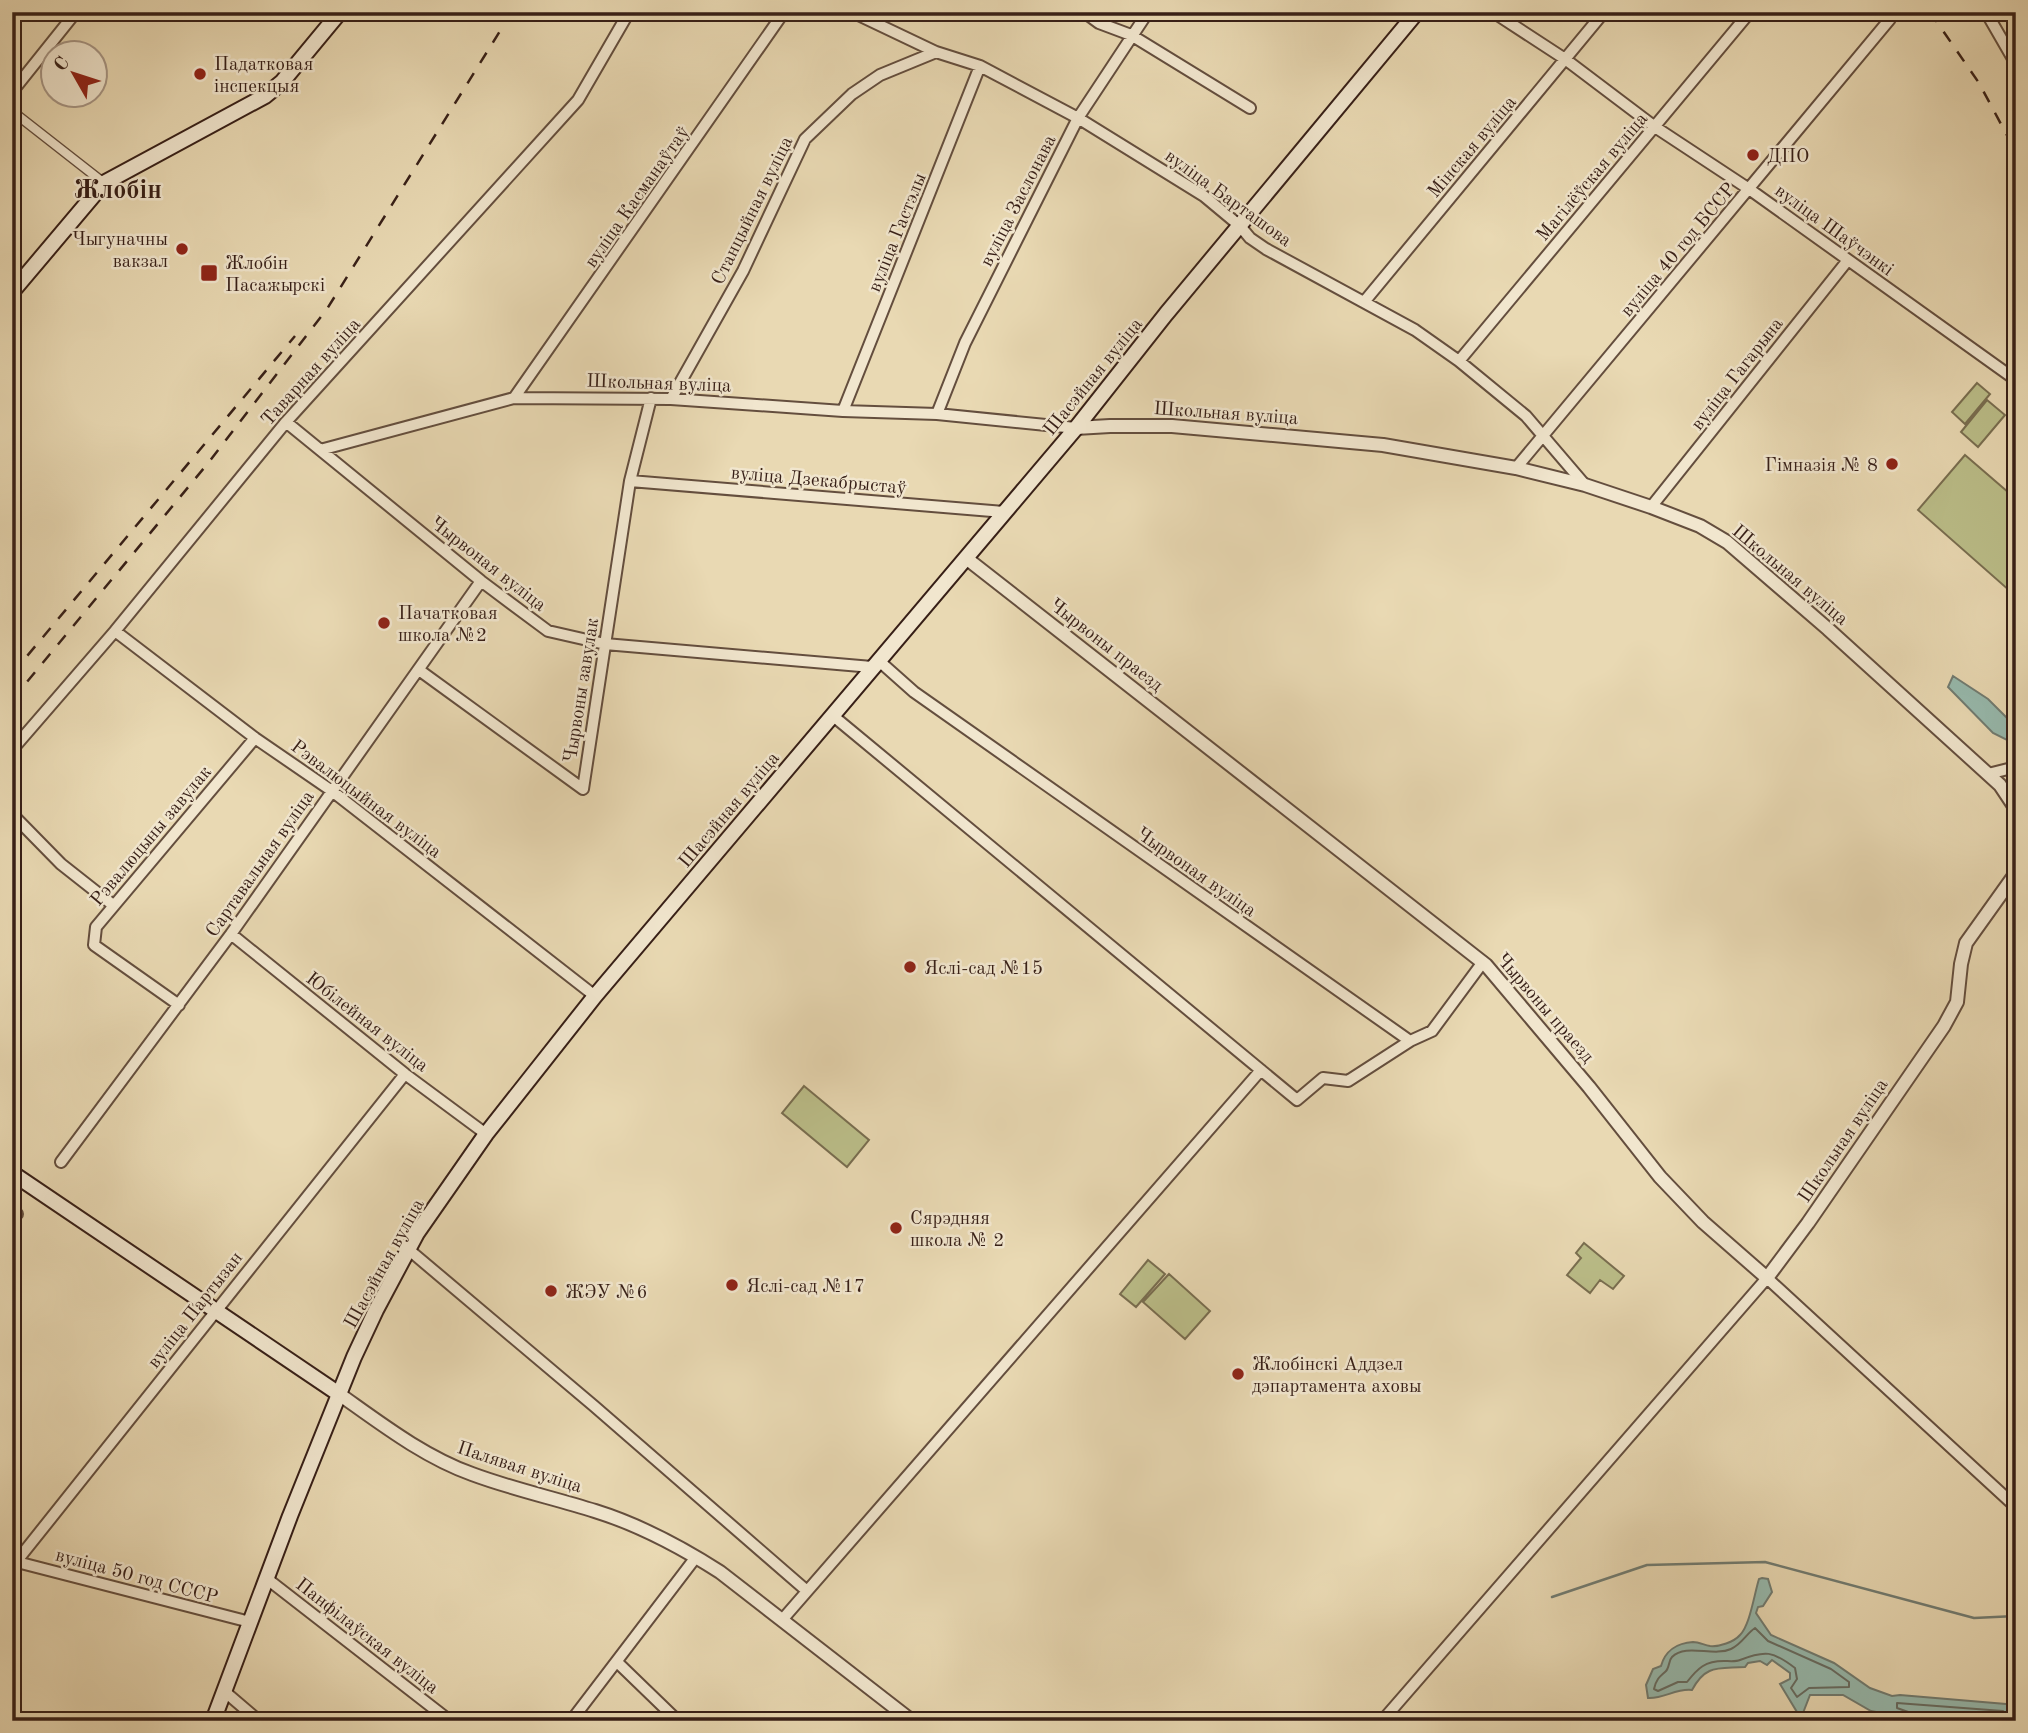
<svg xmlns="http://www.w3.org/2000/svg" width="2028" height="1733" font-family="'Old Standard TT',serif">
<rect width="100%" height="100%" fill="#e9d9b3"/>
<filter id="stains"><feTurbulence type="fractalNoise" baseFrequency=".00286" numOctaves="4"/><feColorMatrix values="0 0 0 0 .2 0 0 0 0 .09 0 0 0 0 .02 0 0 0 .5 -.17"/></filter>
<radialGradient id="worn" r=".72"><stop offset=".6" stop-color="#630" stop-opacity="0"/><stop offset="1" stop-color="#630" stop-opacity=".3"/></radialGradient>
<path fill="#bbbe89" stroke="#796e50" stroke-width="2" d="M1977,383L1990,394L1965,424L1952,412Z
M1987,400L2005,415L1978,447L1961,432Z
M1965,455L2016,499V587L2011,592L1918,510Z
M804,1086L869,1140L847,1167L782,1113Z
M1584,1243L1624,1276L1613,1289L1600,1280L1590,1293L1567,1275L1581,1258L1576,1253Z
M1148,1260L1165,1274L1136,1307L1120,1294Z
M1169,1274L1210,1311L1185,1339L1143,1302Z"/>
<path fill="#97baae" stroke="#717c72" stroke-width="2" d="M1953,676L1988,699L2016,727L2015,744L1993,733L1948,687Z
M1762,1578L1768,1579L1772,1592L1763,1606L1758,1607L1756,1613L1771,1635L1834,1663L1870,1688L1892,1696L1900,1695L2006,1704L2012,1709L2013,1721H1923L1871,1711L1843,1695H1810L1803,1713L1797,1712L1780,1684L1790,1679V1673L1772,1660L1767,1665L1760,1661L1748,1663L1745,1667C1718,1669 1706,1664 1692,1690C1676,1688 1664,1699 1648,1698L1646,1685L1653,1669L1661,1666C1665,1651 1677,1643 1693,1642C1699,1642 1704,1645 1710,1646C1719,1647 1734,1642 1740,1635C1750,1625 1754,1595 1759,1579Z"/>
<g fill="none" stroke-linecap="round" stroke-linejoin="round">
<path stroke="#676c62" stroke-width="2" d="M1755,1628L1768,1641L1831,1669L1849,1682V1687L1809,1688L1797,1697L1791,1688L1797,1679L1795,1668C1773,1651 1765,1650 1740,1660C1736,1662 1728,1661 1724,1661C1705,1661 1698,1668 1687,1682H1678L1658,1691L1654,1689C1656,1680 1659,1677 1665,1672C1670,1668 1668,1661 1672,1657C1686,1643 1713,1657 1731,1649C1742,1644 1747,1633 1755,1628Z
M1913,1721L1911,1713L1897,1708V1703L2003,1711L2010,1717L2016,1718
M1922,1721V1715L1926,1713L2001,1721"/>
<path stroke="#717c72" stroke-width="2.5" d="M1552,1597L1647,1565L1765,1562L1974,1618L2016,1616"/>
<g stroke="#644e3e" stroke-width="11">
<path id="pedestrian" d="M12,111L104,183"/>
</g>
<g stroke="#644e3e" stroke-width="14">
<path id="minor" d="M852,12L936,52L980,66L1078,118L1204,196L1240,226L1250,238L1266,249L1415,330L1459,361L1526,416L1585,485
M1084,12L1099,23L1131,35L1250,108
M1493,12L1565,59L1655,127L1749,189L2016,380
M1986,12L2016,64
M12,92L76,12
M1364,302L1604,12
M1459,361L1750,12
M514,398L784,12
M671,399L743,271L805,139L852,94L880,75L936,52
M843,411L980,66
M937,414L965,343L1078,118L1148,12
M286,422L481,581L548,631L605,644L872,667
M320,450L514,398L671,399L843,411L937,414L1076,428
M1516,468L1890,19L1883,12
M630,481L1004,512
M1651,507L1848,260
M115,631L255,738L332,791L595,996
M878,660L914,692L1410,1041L1432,1031L1483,962
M419,670L583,789L630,481L651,398
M832,715L1297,1100L1323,1078L1348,1081L1410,1041
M12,750L115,631L286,422L578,100L629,12
M1988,774L2016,767
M12,814L61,864L113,905
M231,934L405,1074L486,1134
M179,1005L94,945L96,927L255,738
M61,1162L231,934L481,581
M12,1219L17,1214
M408,1249L594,1406L807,1591
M17,1562L250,1622
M12,1567L405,1074
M266,1578L450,1721
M782,1620L1261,1070
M617,1662L678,1721
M224,1691L259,1721
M571,1721L696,1557
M1382,1721L1767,1278L2016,1507"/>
</g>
<g stroke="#644e3e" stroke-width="16">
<path id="tertiary" d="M1076,428L1110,426H1172L1383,445L1516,468L1585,485L1651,507L1700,526L1727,542L1828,629L2000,785L2016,809
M966,558L1486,965L1589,1087L1660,1177L1703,1222L1767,1278L1808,1223L1944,1026L1957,1002L1961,964L1966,943L2016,873
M339,1394C380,1423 424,1457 472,1474C512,1489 554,1498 595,1511C640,1525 681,1547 720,1572L912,1721"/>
</g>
<g stroke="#371f17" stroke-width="18">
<path id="secondary" d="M12,292L104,183L265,96L282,82L340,12
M12,1173L339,1394
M213,1721L290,1516L354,1357L376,1310L417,1233L486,1134L595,996L1076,428L1166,314L1417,12"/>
</g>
<use href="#pedestrian" stroke="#f1e6ce" stroke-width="8"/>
<use href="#minor" stroke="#f1e6ce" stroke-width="10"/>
<use href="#tertiary" stroke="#f1e6ce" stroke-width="12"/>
<use href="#secondary" stroke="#f1e6ce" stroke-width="14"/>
<path stroke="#371f17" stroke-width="2.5" stroke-dasharray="12 12" stroke-linecap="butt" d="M1930,12L1979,83L2016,152
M12,518L18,510
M12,674L295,336
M12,700L209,462L327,309L505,23"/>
</g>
<g fill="#8f2418" stroke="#f1e6ce" stroke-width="2.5">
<circle cx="200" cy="74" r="7"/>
<circle cx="1753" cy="155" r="7"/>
<circle cx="182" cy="249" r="7"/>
<rect x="200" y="264" width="18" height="18" rx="3.5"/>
<circle cx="1892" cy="464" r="7"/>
<circle cx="384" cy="623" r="7"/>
<circle cx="910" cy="967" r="7"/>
<circle cx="896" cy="1228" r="7"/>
<circle cx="732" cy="1285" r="7"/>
<circle cx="551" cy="1291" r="7"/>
<circle cx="1238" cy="1374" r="7"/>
</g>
<g text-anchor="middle" stroke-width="5" stroke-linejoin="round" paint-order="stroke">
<g font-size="19" fill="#371f17" stroke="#f1e6ce" text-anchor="start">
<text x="214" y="70">Падатковая<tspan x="214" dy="22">інспекцыя</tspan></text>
<text x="1767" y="162">ДПО</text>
<text x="168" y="245" text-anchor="end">Чыгуначны<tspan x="168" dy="22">вакзал</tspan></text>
<text x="225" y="269">Жлобін<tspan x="225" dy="22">Пасажырскі</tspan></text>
<text x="1878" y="471" text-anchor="end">Гімназія № 8</text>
<text x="398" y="619">Пачатковая<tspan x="398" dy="22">школа №2</tspan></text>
<text x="924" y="974">Яслі-сад №15</text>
<text x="910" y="1224">Сярэдняя<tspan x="910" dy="22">школа № 2</tspan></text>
<text x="746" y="1292">Яслі-сад №17</text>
<text x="565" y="1298">ЖЭУ №6</text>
<text x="1252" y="1370">Жлобінскі Аддзел<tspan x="1252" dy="22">дэпартамента аховы</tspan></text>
</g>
<g font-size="19" fill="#371f17" stroke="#f1e6ce">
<text transform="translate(1471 146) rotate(-50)" y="7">Мінская вуліца</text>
<text transform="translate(1591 176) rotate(-50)" y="7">Магілёўская вуліца</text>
<text transform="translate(636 196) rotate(-55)" y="7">вуліца Касманаўтаў</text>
<text transform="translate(1229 197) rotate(36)" y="7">вуліца Барташова</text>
<text transform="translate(1017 200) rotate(-63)" y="7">вуліца Заслонава</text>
<text transform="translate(751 210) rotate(-64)" y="7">Станцыйная вуліца</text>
<text transform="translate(1835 229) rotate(36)" y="7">вуліца Шаўчэнкі</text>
<text transform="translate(896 232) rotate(-68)" y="7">вуліца Гастэлы</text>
<text transform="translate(1677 249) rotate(-50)" y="7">вуліца 40 год БССР</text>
<text transform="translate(310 371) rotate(-48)" y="7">Таварная вуліца</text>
<text transform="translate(1736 373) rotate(-52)" y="7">вуліца Гагарына</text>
<text transform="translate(1092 376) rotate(-51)" y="7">Шасэйная вуліца</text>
<text transform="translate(659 382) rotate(2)" y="7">Школьная вуліца</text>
<text transform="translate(1226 412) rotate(4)" y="7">Школьная вуліца</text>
<text transform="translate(819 479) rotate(5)" y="7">вуліца Дзекабрыстаў</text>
<text transform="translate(489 563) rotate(38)" y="7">Чырвоная вуліца</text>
<text transform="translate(1791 574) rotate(40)" y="7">Школьная вуліца</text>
<text transform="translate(1107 644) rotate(38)" y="7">Чырвоны праезд</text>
<text transform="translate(580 690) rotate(-81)" y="7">Чырвоны завулак</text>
<text transform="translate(367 798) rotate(37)" y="7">Рэвалюцыйная вуліца</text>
<text transform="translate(728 809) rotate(-50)" y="7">Шасэйная вуліца</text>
<text transform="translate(150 835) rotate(-50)" y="7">Рэвалюцыны завулак</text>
<text transform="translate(259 863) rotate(-55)" y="7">Сартавальная вуліца</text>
<text transform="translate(1197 871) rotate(35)" y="7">Чырвоная вуліца</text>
<text transform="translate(1546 1007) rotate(49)" y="7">Чырвоны праезд</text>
<text transform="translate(368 1021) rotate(38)" y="7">Юбілейная вуліца</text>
<text transform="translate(1842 1140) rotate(-56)" y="7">Школьная вуліца</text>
<text transform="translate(383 1263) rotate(-61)" y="7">Шасэйная вуліца</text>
<text transform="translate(194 1309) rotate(-52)" y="7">вуліца Партызан</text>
<text transform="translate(520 1466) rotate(18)" y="7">Палявая вуліца</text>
<text transform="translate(137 1575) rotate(15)" y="7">вуліца 50 год СССР</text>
<text transform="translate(368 1635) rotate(38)" y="7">Панфілаўская вуліца</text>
</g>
<g font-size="26" font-weight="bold" fill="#371f17" stroke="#f1e6ce">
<text x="118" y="198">Жлобін</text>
</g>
</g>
<rect width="2028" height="1733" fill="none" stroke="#e9d9b3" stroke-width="42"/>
<rect x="14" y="14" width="2000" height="1705" fill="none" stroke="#371f17" stroke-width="3.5"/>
<rect x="21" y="21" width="1986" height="1691" fill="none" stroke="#371f17" stroke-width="2"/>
<g transform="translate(74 74) rotate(309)"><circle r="33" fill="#f1e6ce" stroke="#a79685" stroke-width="2"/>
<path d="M0-5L12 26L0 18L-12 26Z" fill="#8f2418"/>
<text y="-10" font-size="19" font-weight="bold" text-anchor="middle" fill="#371f17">С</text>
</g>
<rect width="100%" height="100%" filter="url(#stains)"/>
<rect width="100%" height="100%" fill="url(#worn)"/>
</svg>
